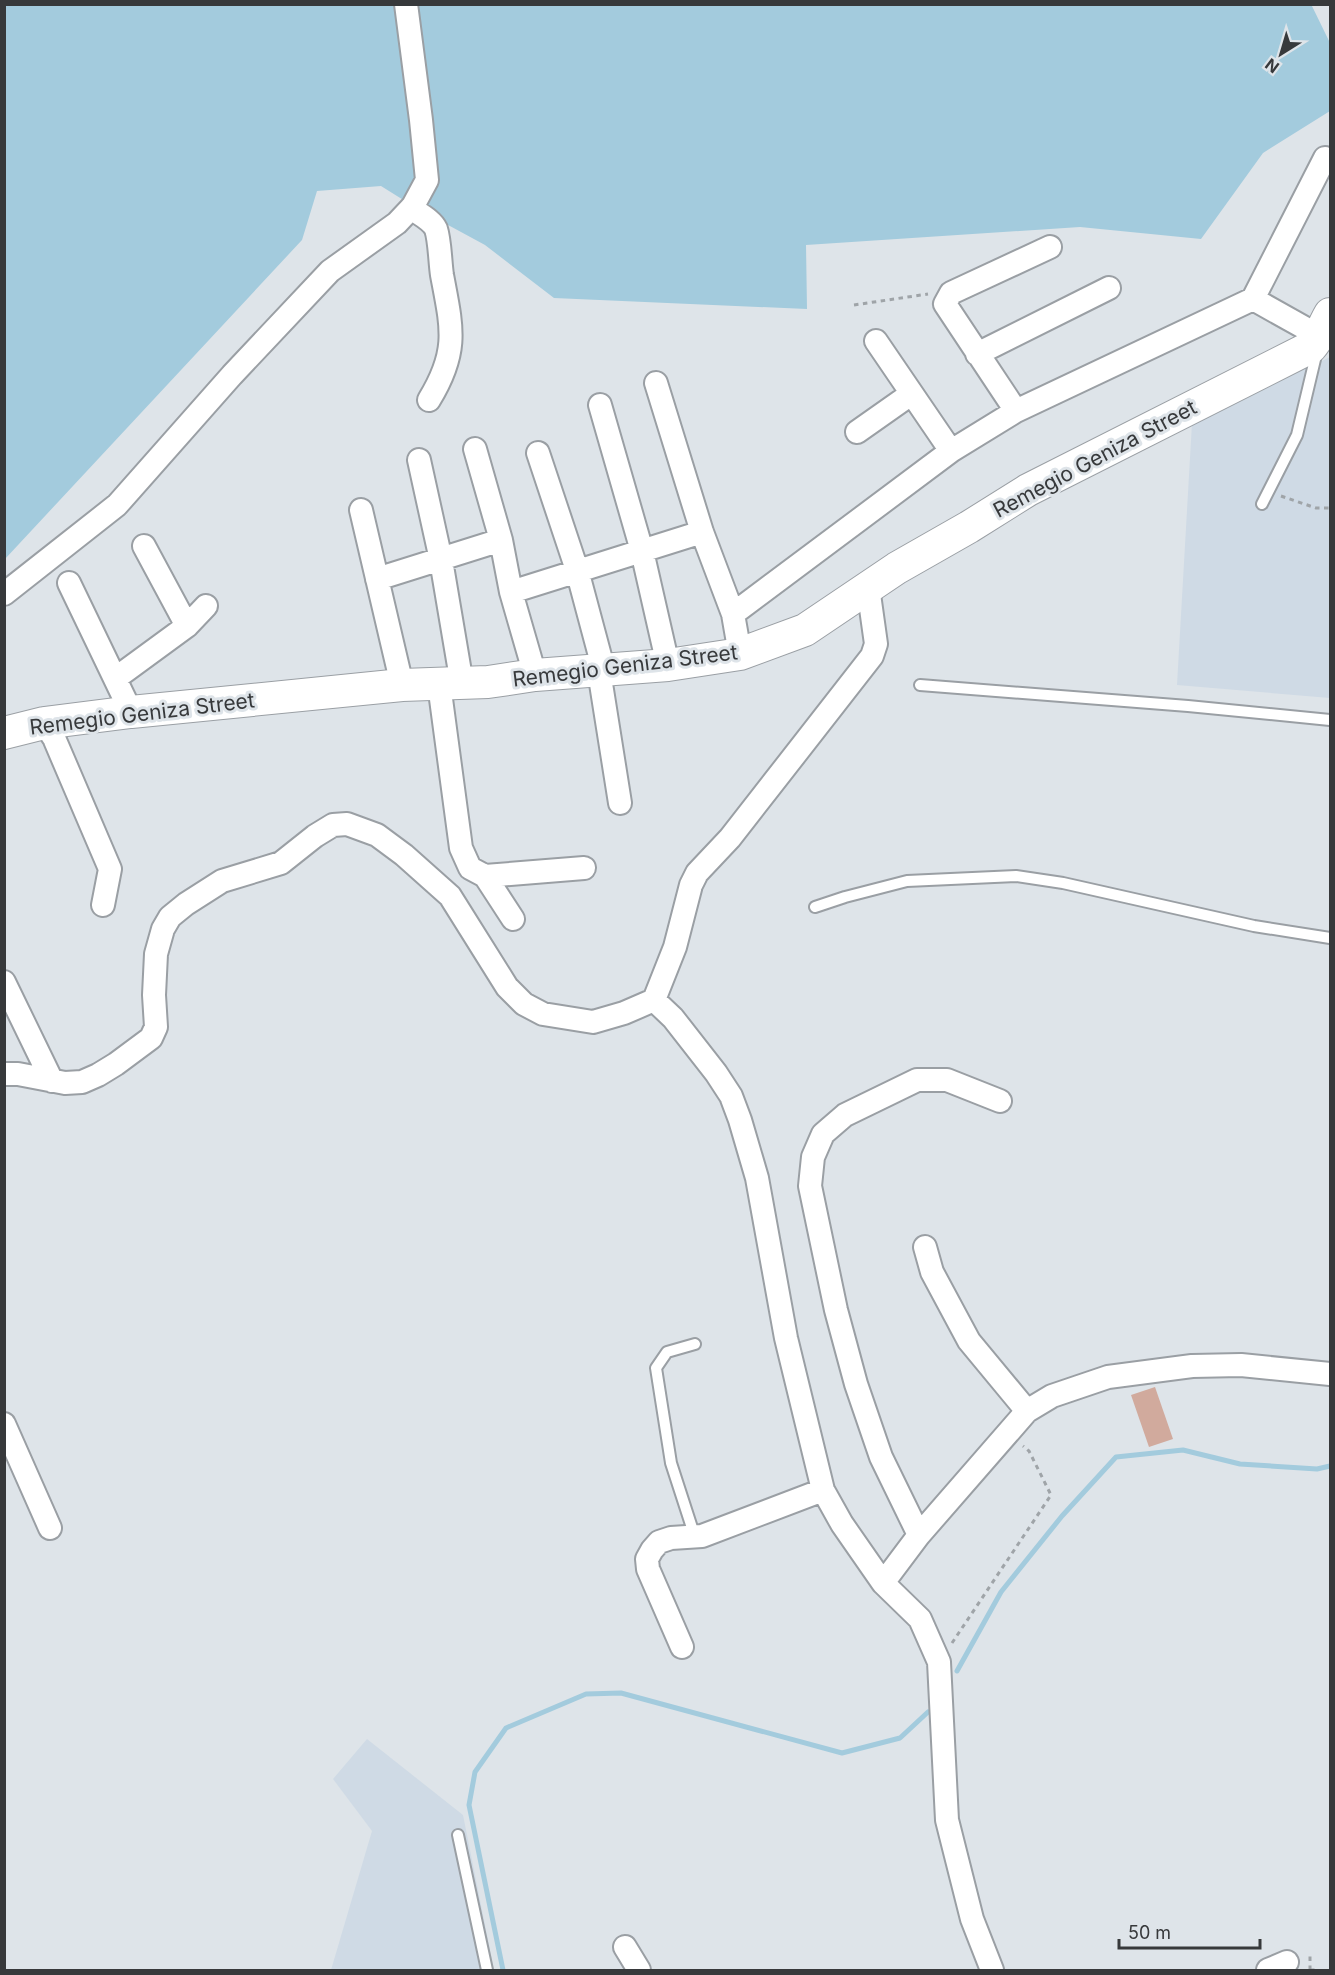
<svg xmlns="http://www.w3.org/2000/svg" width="1335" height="1975" font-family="Inter,sans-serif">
<rect width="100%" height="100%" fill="#dee4e9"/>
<path fill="#cfdae5" d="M1330,357V698L1177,685L1192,423Z
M367,1739L463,1815L494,1970H331L372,1831L333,1779Z"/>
<path fill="#a3cbdd" d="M1311,4L1330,43V111L1263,153L1201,239L1080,227L806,245L807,309L554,298L485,245L413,206L381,186L317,191L302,240L5,559V5Z"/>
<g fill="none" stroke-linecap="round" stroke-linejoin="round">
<path stroke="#a3cbdd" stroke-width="5" d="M957,1671L1001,1592L1062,1516L1116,1457L1183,1450L1240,1464L1317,1469L1330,1466
M503,1970L469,1805L475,1772L506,1728L586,1694L621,1693L842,1753L900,1738L928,1712"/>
</g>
<path fill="#d1aa9d" d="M1155,1387L1173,1439L1149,1447L1131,1395Z"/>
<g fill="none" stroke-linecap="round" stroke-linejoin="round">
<g stroke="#9a9fa4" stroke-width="14">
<path id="lane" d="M1262,504L1297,435L1317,351
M920,685L1188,706L1330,720
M815,907L845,897L907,881L1016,876L1063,883L1254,926L1330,938
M695,1537L671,1463L656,1368L667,1352L695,1344
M458,1835L487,1970"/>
</g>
<g stroke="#9a9fa4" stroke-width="26">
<path id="street" d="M411,208C419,214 432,220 436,229C440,241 440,262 442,275C452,328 459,351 429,400
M1253,299L1321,337
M876,341L951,451
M977,354L1109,288
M656,383L702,532L733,614L740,654
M600,405L642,551L668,665
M1016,411L945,304L951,293L1050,247
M857,432L911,394
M475,449L501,540L511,592L535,675
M538,453L577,570L604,671
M419,460L441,560L462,684
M361,510L402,685
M144,546L187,626
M377,579L501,540
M69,583L131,712
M511,592L702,532
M4,594L117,505L232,375L330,271L397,223L413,206L427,180L421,120L406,4
M733,614L951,451L1016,411L1253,299L1325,158
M599,671L620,803
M116,678L187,626L206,606
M439,684L461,848L470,868L485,876L513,919
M44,723L54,738L110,869L103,905
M485,876L584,868
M4,982L52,1081
M654,1000L673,1018L716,1073L731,1096L740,1120L757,1178L786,1338L823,1490L842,1524L883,1583L920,1619L939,1662L947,1820L972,1919L992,1970
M4,1074H18L65,1083L82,1082L98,1075L116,1064L151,1038L156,1027L154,995L156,954L163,929L170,917L186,904L222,881L281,863L315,836L333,825L347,824L377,835L404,855L450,896L507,987L524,1004L543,1014L593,1022L624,1013L654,1000L675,947L691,885L697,873L730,838L872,656L876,644L868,587
M925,1247L932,1272L969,1341L1027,1411
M4,1424L50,1528
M919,1535L881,1457L856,1384L836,1310L810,1186L813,1157L823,1134L845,1115L917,1080H947L1000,1101
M883,1583L919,1535L1027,1411L1052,1396L1108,1377L1192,1366L1241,1365L1330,1374
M682,1647L648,1569L647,1559L652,1550L659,1542L671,1538L702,1536L823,1490
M625,1947L639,1970
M1268,1970L1287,1962"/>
</g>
<g stroke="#9a9fa4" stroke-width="34">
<path id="secondary" d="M4,733L44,723L131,712L402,685L488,682L535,675L668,665L740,654L805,630L897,568L969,527L1028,490L1311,347C1320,337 1323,326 1330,314"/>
</g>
<path stroke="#9fa4a8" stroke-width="3" stroke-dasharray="4.5 4.5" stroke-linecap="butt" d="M854,305L928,294
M1281,496L1316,508H1330
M952,1643L1051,1495L1029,1451L1023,1446
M1310,1970V1953
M1310,1970H1317"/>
<use href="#lane" stroke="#fff" stroke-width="10"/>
<use href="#street" stroke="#fff" stroke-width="22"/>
<use href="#secondary" stroke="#fff" stroke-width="32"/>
</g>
<g text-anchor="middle" stroke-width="6" stroke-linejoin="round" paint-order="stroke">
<g font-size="21" fill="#37393b" stroke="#dee4e9">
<text transform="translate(1095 459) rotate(-28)" y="7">Remegio Geniza Street</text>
<text transform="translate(625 666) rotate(-7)" y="7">Remegio Geniza Street</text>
<text transform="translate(142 714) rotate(-7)" y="7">Remegio Geniza Street</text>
</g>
</g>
<rect width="1335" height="1975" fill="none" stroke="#37393b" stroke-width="12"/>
<g transform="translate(1281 54) rotate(217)" stroke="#dee4e9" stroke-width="4.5" paint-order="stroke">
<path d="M0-4.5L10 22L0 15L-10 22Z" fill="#37393b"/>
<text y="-9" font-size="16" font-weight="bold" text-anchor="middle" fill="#37393b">N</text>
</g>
<path d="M1119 1939v9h141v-9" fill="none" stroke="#37393b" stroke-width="3"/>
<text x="1128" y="1939" font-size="18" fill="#37393b" stroke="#dee4e9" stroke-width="4.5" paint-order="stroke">50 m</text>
</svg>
